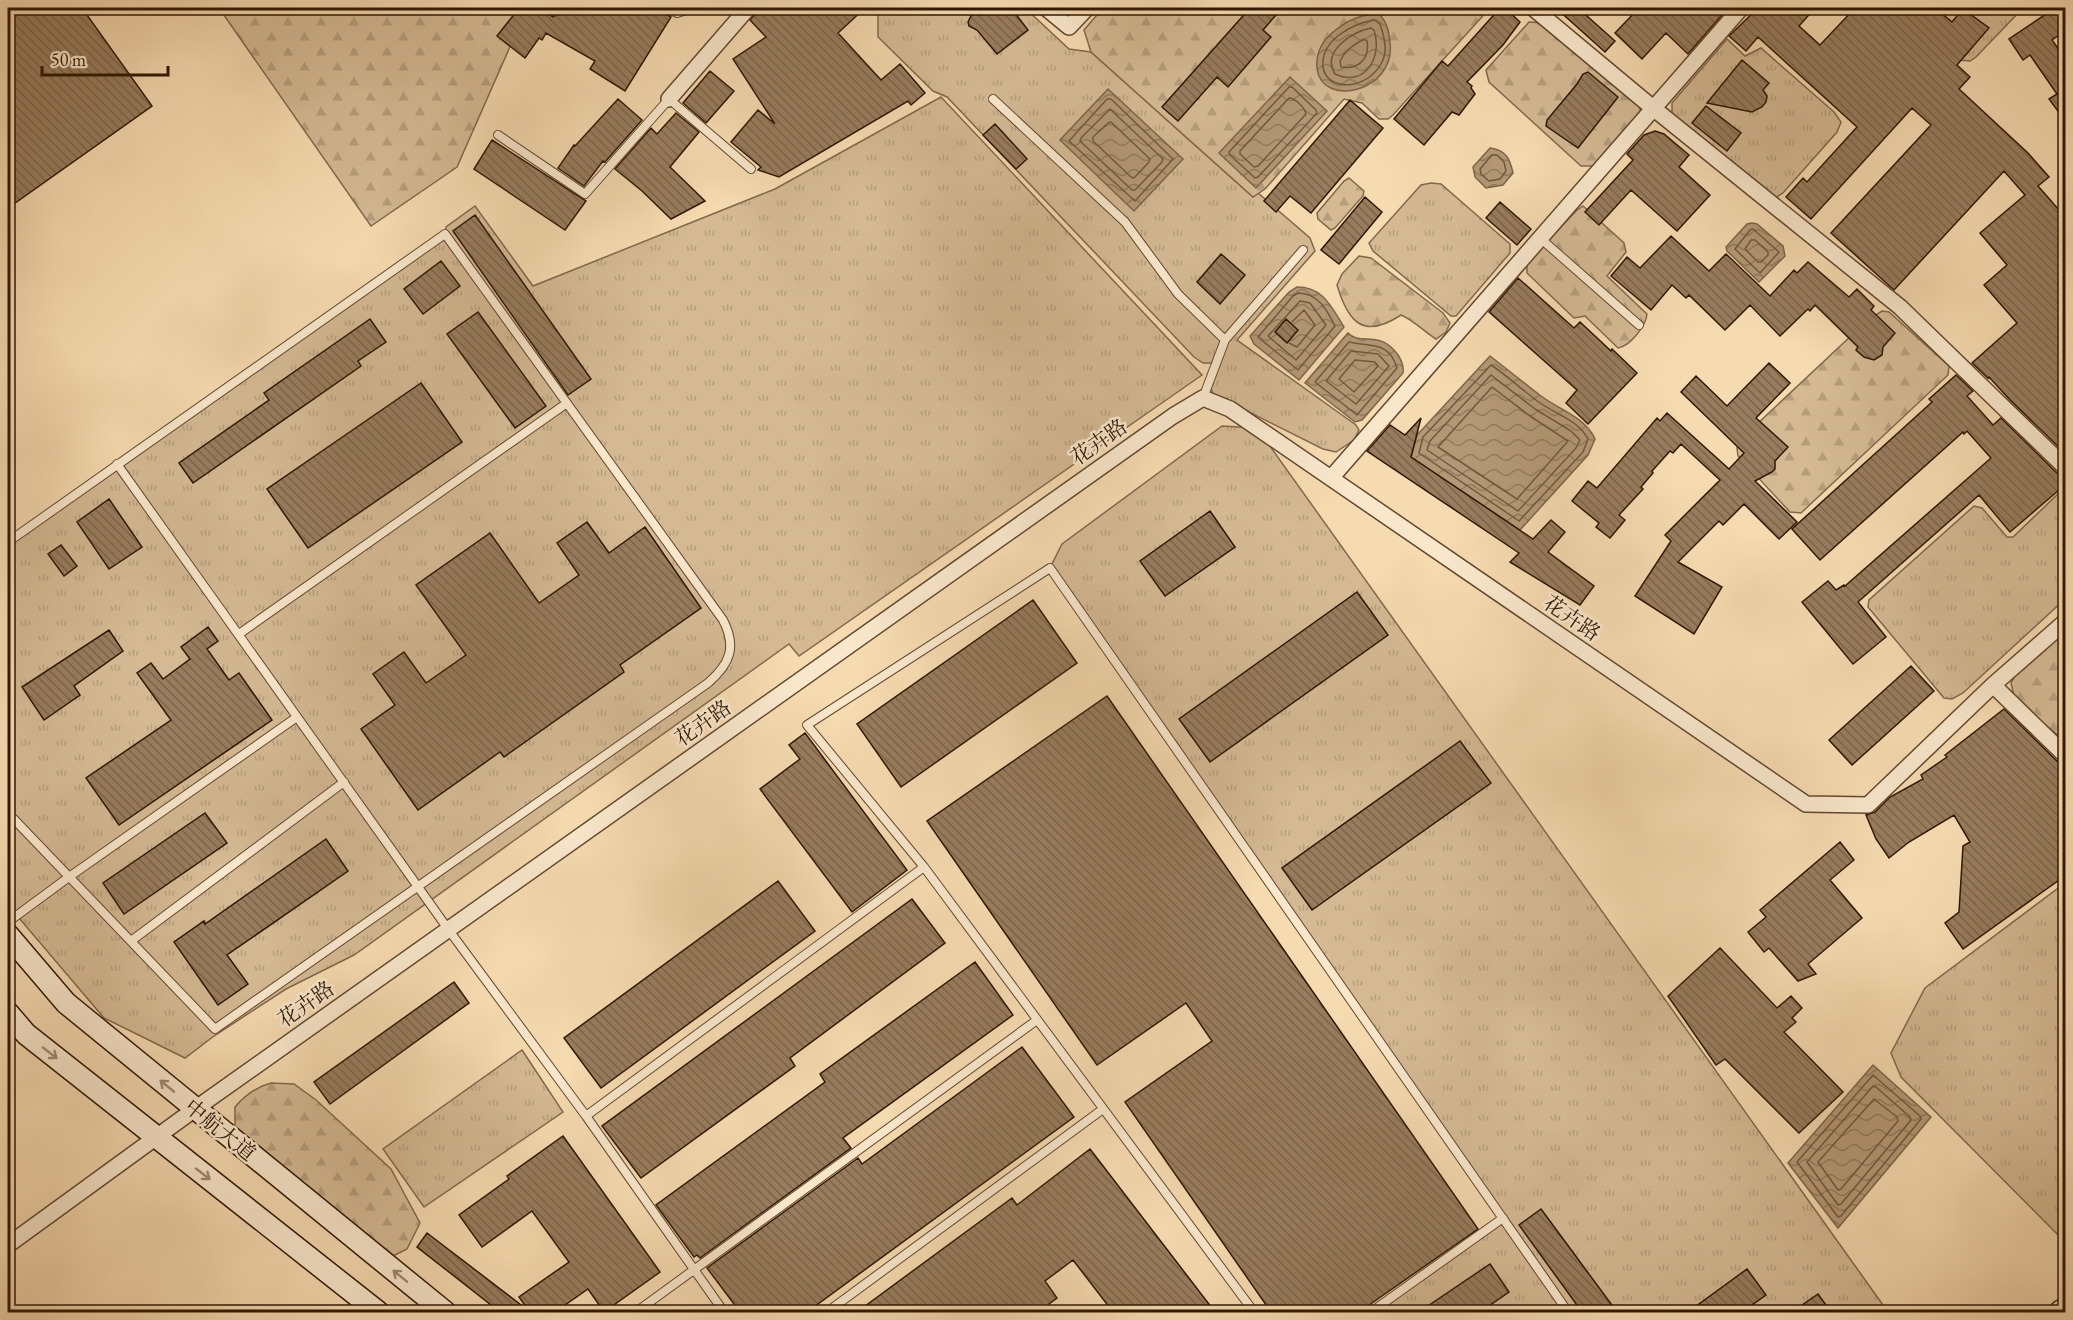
<svg xmlns="http://www.w3.org/2000/svg" width="2073" height="1320" font-family="'EB Garamond','Noto Serif SC',serif">
<defs>
<pattern id="grass-tufts" width="24" height="20" patternUnits="userSpaceOnUse" patternTransform="scale(1.5)"><rect width="24" height="20" fill="#d4b993"/><path d="M3 7l-1-3M5 7V3M7 7l1-3M15 17l-1-3M17 17v-4M19 17l1-3" fill="none" stroke="#b69e7d"/></pattern>
<pattern id="forest-firs" width="22" height="20" patternUnits="userSpaceOnUse" patternTransform="scale(1.5)"><rect width="22" height="20" fill="#d4b993"/><path d="M5 1l3.5 6h-7zM16 11l3.5 6h-7z" fill="#b69e7d"/></pattern>
<pattern id="water-waves" width="16" height="10" patternUnits="userSpaceOnUse" patternTransform="scale(1.5)"><rect width="16" height="10" fill="#b39875"/><path d="M0 5q4-4 8 0t8 0" fill="none" stroke="#927b5e"/></pattern>
<pattern id="building-back-hatch" width="6" height="6" patternUnits="userSpaceOnUse" patternTransform="scale(1.5)"><rect width="6" height="6" fill="#977c5d"/><path d="M-1 5l2 2M0 0l6 6M5-1l2 2" fill="none" stroke="#7c654b"/></pattern>
</defs>
<rect width="100%" height="100%" fill="#f6dab0"/>
<filter id="stains"><feTurbulence type="fractalNoise" baseFrequency=".00333" numOctaves="4"/><feColorMatrix values="0 0 0 0 .2 0 0 0 0 .09 0 0 0 0 .02 0 0 0 .5 -.17"/></filter>
<radialGradient id="worn" r=".72"><stop offset=".6" stop-color="#630" stop-opacity="0"/><stop offset="1" stop-color="#630" stop-opacity=".3"/></radialGradient>
<path fill="url(#grass-tufts)" stroke="#82684b" stroke-width="1.5" d="M881,8H1025L1069,49L1091,52L1253,197L1258,193L1310,238L1315,251L1237,340L1356,425L1359,430L1354,440L1336,452L1323,449L1213,394L1209,383L1216,363H1203L1194,357L947,97L933,91L878,37V13Z
M1900,8H2023L1976,57L1970,61L1959,60Z
M1727,39L1745,56L1761,48L1834,112L1841,122L1837,132L1783,193L1775,198L1672,115V103Z
M941,97L1202,375L799,656L789,644L354,955L286,989L214,1036L185,1058L104,1018L8,905V543L445,234L446,227L475,206L533,286L775,189Z
M1431,183L1441,184L1510,244V253L1456,316H1451L1373,251L1369,243L1421,185Z
M1222,426L1257,428L1888,1312H1371L1503,1218L1050,568L1062,544Z
M2065,490V527L2061,531V535L2065,540V599L1963,693L1952,699L1944,698L1868,607L1869,600L1974,506L1982,508L2007,537H2013L2061,491Z
M2065,883V1242L1901,1077L1891,1053L1925,988Z
M522,1050L563,1112L424,1207L383,1149Z"/>
<path fill="url(#forest-firs)" stroke="#82684b" stroke-width="1.5" d="M219,8H527L457,167L371,226Z
M1103,8H1490L1393,115L1388,119H1379L1362,103L1344,99L1265,189L1253,197L1091,52L1084,30Z
M1529,22L1544,23L1640,105V117L1595,166H1581L1489,82L1486,70Z
M1349,178L1364,191L1363,196L1335,228L1331,230L1318,219L1317,213L1344,181Z
M1583,206L1624,243L1626,252L1607,276L1647,314C1646,326 1630,346 1618,348L1585,316L1574,318L1527,273V263L1576,211Z
M1359,256L1371,258L1443,313L1450,323L1446,332L1436,339C1423,331 1415,321 1401,315C1363,340 1348,322 1337,285L1342,274Z
M1882,311L1889,312L1949,366L1948,375L1801,513L1790,512L1738,456L1737,448L1739,441L1869,319Z
M2065,629V741L2015,700L2011,683L2016,674Z
M271,1083L294,1084L316,1100L391,1169L420,1223L407,1249L391,1257L235,1126V1107C245,1095 256,1087 271,1083Z"/>
<path fill="url(#water-waves)" stroke="#7f6447" stroke-width="1.5" d="M1379,14C1387,22 1389,31 1390,43C1396,91 1323,109 1317,69C1316,58 1319,47 1326,39C1340,24 1358,14 1379,14Z
M1290,77L1327,111L1256,188L1219,153Z
M1108,89L1183,159L1134,211L1060,140Z
M1490,148C1506,150 1510,159 1513,173L1503,185L1486,188L1475,177L1473,167Z
M1752,223L1757,224L1783,246L1785,256L1759,282L1727,251L1726,247L1747,224Z
M1297,287C1323,287 1331,306 1344,327L1299,380L1254,344L1250,336L1289,292Z
M1348,333C1360,346 1380,329 1398,355C1402,361 1404,366 1403,373L1362,420L1355,422L1305,383Z
M1490,356C1507,369 1524,383 1541,396C1560,410 1585,417 1595,439L1588,455L1520,530L1411,457L1417,435Z
M1873,1065L1931,1117L1838,1228L1788,1163Z"/>
<g fill="none" stroke-linecap="round" stroke-linejoin="round">
<path stroke="#72583c" stroke-width="1.5" d="M1374,20L1380,24C1383,33 1386,43 1385,52C1382,75 1353,93 1332,81C1327,78 1323,72 1323,66C1321,40 1352,24 1374,20Z
M1371,28L1374,30C1383,57 1365,88 1335,74C1321,52 1351,32 1371,28Z
M1364,39L1367,41C1370,59 1358,70 1341,67L1340,61C1345,50 1354,44 1364,39Z
M1289,87H1292L1316,110L1317,113L1258,177L1255,178L1230,155L1229,152Z
M1289,98C1295,98 1305,108 1306,114L1258,166L1254,167L1240,154V151Z
M1107,99H1111L1173,159L1135,201L1069,141Z
M1110,109L1163,159L1162,162L1135,190H1132L1080,141L1081,138Z
M1111,122L1150,159L1149,162L1134,178L1131,177L1093,141V137L1108,123Z
M1492,155H1497L1504,162L1506,171L1500,179L1489,181L1481,174L1480,169Z
M1753,229L1779,252L1760,273L1735,249L1750,230Z
M1751,240H1755L1768,252V255L1761,262H1758L1745,249Z
M1298,293C1318,293 1327,310 1335,326L1298,370L1258,337L1293,296Z
M1300,301L1310,303L1326,325L1296,360L1268,336Z
M1349,342C1371,347 1389,341 1397,368L1357,415L1315,382Z
M1289,343L1297,347L1315,325L1304,310L1292,322
M1351,351L1378,354L1389,366L1356,404L1326,381Z
M1355,360L1375,362L1378,366L1354,392L1339,379Z
M1491,365C1508,376 1523,391 1540,403C1556,414 1579,421 1588,439L1583,452L1519,521L1419,453L1423,437Z
M1491,375L1535,409L1571,431L1580,440L1576,448L1518,511L1427,450L1430,441Z
M1492,387L1530,416L1568,441L1517,499L1438,447Z
M1873,1075L1920,1116L1921,1119L1841,1216L1838,1217L1797,1162Z
M1873,1086L1876,1087L1910,1117L1911,1120L1841,1204L1838,1205L1807,1162Z
M1874,1099L1897,1117L1898,1121L1841,1189L1838,1190L1818,1162Z"/>
</g>
<path fill="url(#building-back-hatch)" stroke="#301703" stroke-width="1.5" d="M8,8H82L152,106L8,208Z
M523,8H548V14L553,17L558,14L561,8H661L662,12L671,17L625,91L590,69L595,61L546,33L542,40L539,38L525,58L497,36L516,12L520,14Z
M760,8H865L838,33L881,80L900,64L925,93L911,105L908,101L779,177L758,170L761,167L731,142L758,110L775,124L733,59L766,37L750,20Z
M990,8H1011L1028,30L997,54L977,30L969,26L968,22L972,14L977,13L981,15Z
M1250,8H1282L1263,30L1271,37L1228,87L1217,77L1178,121L1162,107Z
M1500,8H1505L1520,22L1503,45L1467,82L1472,86L1471,88L1475,94L1459,115L1452,112L1424,145L1394,119L1442,61L1448,66Z
M1556,8H1578L1615,41L1605,52Z
M1639,8H1728L1688,54L1666,33L1642,59L1615,33Z
M1758,8H1815L1799,26L1820,45L1855,8H1935L1952,22L1963,9L1989,28L1957,65L1970,77L1959,89L2028,153L2049,177L2038,186L2066,218V454L2010,400L1989,377L1988,378L1972,363L2017,323L1984,285L2007,265L1980,233L2025,195L2004,171L1894,290L1831,233L1931,125L1912,108L1811,219L1786,197L1803,178L1807,182L1857,127L1758,37L1746,51L1729,36Z
M2055,8H2066V30L2052,40L2066,60V122L2049,99L2057,94L2030,55L2023,60L2009,39Z
M1742,60L1769,83L1763,90L1767,96L1766,102L1762,107L1752,112L1707,103Z
M710,71L734,91L706,123L683,103Z
M1588,72L1618,97L1578,148L1546,126L1547,120L1577,84L1583,74Z
M618,99L642,120L605,162L603,161L584,186L558,168L574,145L575,146Z
M1350,100L1383,128L1311,213L1290,196L1276,212L1264,201Z
M1706,106L1741,133L1727,151L1692,123Z
M676,113L699,132L670,167L705,201L671,219L642,191L615,169L651,128L657,134Z
M995,124L1027,159L1016,169L983,135Z
M1655,131L1664,134L1689,155L1679,167L1710,195L1677,231L1631,190L1599,225L1585,212L1633,160L1627,154L1644,135Z
M492,140L586,201L565,230L474,169Z
M1365,197L1382,212L1339,264L1321,250Z
M1500,202L1531,229L1517,245L1486,218Z
M475,215L591,379L568,395L453,231Z
M1671,236L1709,271L1726,254L1770,296L1794,270L1797,273L1808,262L1849,297L1857,289L1874,306L1871,310L1895,333L1883,347L1882,355L1874,360L1864,357L1856,350L1858,347L1815,305L1810,311L1808,309L1780,336L1750,305L1725,330L1689,295L1686,298L1672,285L1651,310L1611,276L1627,257L1640,268Z
M1221,254L1245,275L1220,304L1197,282Z
M441,261L460,286L423,314L404,289Z
M1518,278L1574,328L1580,322L1611,351L1612,349L1637,373L1588,424L1566,403L1577,390L1489,312Z
M478,312L546,406L515,428L447,334Z
M370,319L386,342L358,361L361,366L193,483L179,463L269,400L264,393Z
M1286,319L1298,330L1287,343L1275,332Z
M1769,363L1790,383L1756,418L1788,447L1775,461V469L1772,472L1755,481L1797,522L1779,539L1744,504L1723,525L1719,521L1678,562L1722,587L1694,634L1635,596L1671,541L1665,535L1720,480L1681,444L1673,453L1670,451L1652,471L1653,473L1641,487L1643,489L1619,515L1625,520L1610,538L1596,527L1599,523L1572,501L1588,481L1597,488L1657,418L1660,421L1667,413L1729,469L1744,453L1681,392L1696,376L1727,406Z
M1956,375L1973,391L1967,396L1993,425L2001,418L2059,475L2066,478V484L2010,532L1979,495L1858,602L1886,637L1853,664L1802,602L1828,581L1836,590L1844,585L1845,586L1991,458L1967,431L1964,434L1963,432L1820,560L1792,529L1932,402L1929,399Z
M421,383L462,442L308,548L267,489Z
M1421,418L1411,457L1533,539L1551,520L1565,532L1548,552L1594,586L1580,605L1510,562L1519,553L1367,451L1390,425L1405,435Z
M109,499L142,547L109,569L77,522Z
M1210,511L1235,547L1165,596L1140,561Z
M587,522L609,553L645,527L701,608L620,665L624,672L504,757L500,752L418,810L361,729L395,705L373,674L404,652L426,683L466,655L416,585L490,533L539,603L579,575L557,543Z
M61,545L77,566L64,576L48,554Z
M1357,592L1388,635L1210,762L1179,719Z
M1033,600L1077,663L901,787L857,724Z
M208,627L218,641L207,649L229,680L239,673L272,720L119,825L86,778L171,720L137,673L151,663L163,679L190,659L181,647Z
M109,630L123,651L74,686L80,695L44,720L22,687Z
M1911,666L1934,691L1852,765L1829,740Z
M1107,696L1478,1229L1359,1312H1271L1125,1102L1212,1041L1186,1003L1097,1065L927,821Z
M2004,709L2059,763L2066,766V875L1963,949L1945,923L1959,912L1963,846L1970,842L1954,815L1909,842L1889,858L1876,839L1866,815L1875,812L1890,797L1923,779L1921,775L1947,757L1945,755Z
M805,733L907,870L852,912L760,789L800,759L789,745Z
M1460,741L1491,783L1312,910L1282,868Z
M205,813L227,843L124,914L103,883Z
M326,839L348,871L227,955L248,984L218,1005L174,942L204,921L205,924Z
M1840,842L1854,860L1830,880L1862,918L1808,964L1816,974L1798,981L1769,948L1764,952L1748,932L1766,917L1760,910Z
M778,881L815,931L601,1088L564,1038Z
M912,899L945,943L790,1058L795,1066L641,1178L602,1126Z
M1720,948L1777,1008L1791,996L1802,1008L1792,1018L1796,1022L1784,1032L1843,1092L1799,1133L1725,1059L1716,1065L1668,996Z
M975,962L1013,1015L843,1138L851,1148L700,1258L697,1255L694,1257L656,1205L825,1082L820,1074Z
M454,982L469,1003L330,1104L314,1082Z
M1022,1047L1074,1117L807,1312H740L707,1268L858,1158L862,1164Z
M563,1136L660,1272L604,1312L588,1289L555,1312H500L417,1247L427,1233L529,1311L519,1297L569,1262L532,1211L482,1247L459,1215L509,1179L507,1176Z
M1090,1149L1215,1312H1113L1073,1260L1045,1281L1057,1298L1038,1312H857L1012,1198L1017,1205Z
M1541,1209L1617,1312H1582L1519,1225Z
M1490,1264L1509,1292L1480,1312H1419Z
M1747,1269L1766,1295L1742,1312H1688Z
M1818,1294L1831,1312H1792Z"/>
<g fill="none" stroke-linecap="round" stroke-linejoin="round">
<g stroke="#62482e" stroke-width="10">
<path id="service" d="M667,8L677,13L693,8
M553,11L555,8
M993,99L1125,222L1178,294L1225,340L1203,398
M498,135L585,194L669,99L751,169
M1540,238L1639,325
M1225,340L1303,250
M117,464L448,929L586,1116
M8,542L445,234L723,620C737,647 730,664 708,683L215,1029L8,813
M239,634L567,403
M924,867L807,725L1050,568L1568,1312
M8,922L69,877L297,717
M131,941L344,782
M636,1312L1037,1020
M724,1312L586,1116L924,867L1254,1312
M827,1312L1103,1109
M1371,1312L1503,1218"/>
</g>
<g stroke="#62482e" stroke-width="18">
<path id="minor" d="M1046,8L1069,27L1087,8
M1533,8L1653,108L1900,307L2066,468
M669,99L748,8
M1331,478L1741,8
M1993,685L2066,756
M8,1245L195,1109L1173,416L1203,398L1230,409L1806,804L1868,805L1993,685L2066,621"/>
</g>
<g stroke="#301703" stroke-width="24">
<path id="secondary" d="M8,935L66,1003L445,1312
M8,1013L26,1034L378,1312"/>
</g>
<g stroke="#301703" stroke-width="27">
<path id="primary" d="M2062,1312L2066,1310"/>
</g>
<use href="#service" stroke="#f9e7cc" stroke-width="8"/>
<use href="#minor" stroke="#f9e7cc" stroke-width="15"/>
<use href="#secondary" stroke="#f9e7cc" stroke-width="21"/>
<use href="#primary" stroke="#f6dab0" stroke-width="24"/>
</g>
<defs><path id="oneway-shaft" d="M-6 0H5M1.5-3L5.5 0L1.5 3" fill="none" stroke-width="1.6" stroke-linecap="round" stroke-linejoin="round" transform="scale(1.5)"/></defs>
<g stroke="#9f8972">
<use href="#oneway-shaft" transform="translate(50 1053) rotate(38)"/>
<use href="#oneway-shaft" transform="translate(167 1086) rotate(-141)"/>
<use href="#oneway-shaft" transform="translate(203 1174) rotate(38)"/>
<use href="#oneway-shaft" transform="translate(400 1276) rotate(-141)"/>
</g>
<g text-anchor="middle" stroke-width="5" stroke-linejoin="round" paint-order="stroke">
<g font-size="21" fill="#301703" stroke="#f9e7cc">
<text transform="translate(1099 442) rotate(-35)" y="7">花卉路</text>
<text transform="translate(1572 618) rotate(34)" y="7">花卉路</text>
<text transform="translate(703 723) rotate(-35)" y="7">花卉路</text>
<text transform="translate(306 1004) rotate(-35)" y="7">花卉路</text>
<text transform="translate(220 1130) rotate(39)" y="7">中航大道</text>
</g>
</g>
<rect width="2073" height="1320" fill="none" stroke="#f6dab0" stroke-width="30"/>
<rect x="9" y="9" width="2055" height="1302" fill="none" stroke="#301703" stroke-width="3"/>
<rect x="15" y="15" width="2043" height="1290" fill="none" stroke="#301703" stroke-width="1.5"/>
<path d="M42 66v9h126v-9" fill="none" stroke="#301703" stroke-width="3"/>
<text x="51" y="66" font-size="18" fill="#301703" stroke="#f9e7cc" stroke-width="4.5" paint-order="stroke">50 m</text>
<rect width="100%" height="100%" filter="url(#stains)"/>
<rect width="100%" height="100%" fill="url(#worn)"/>
</svg>
